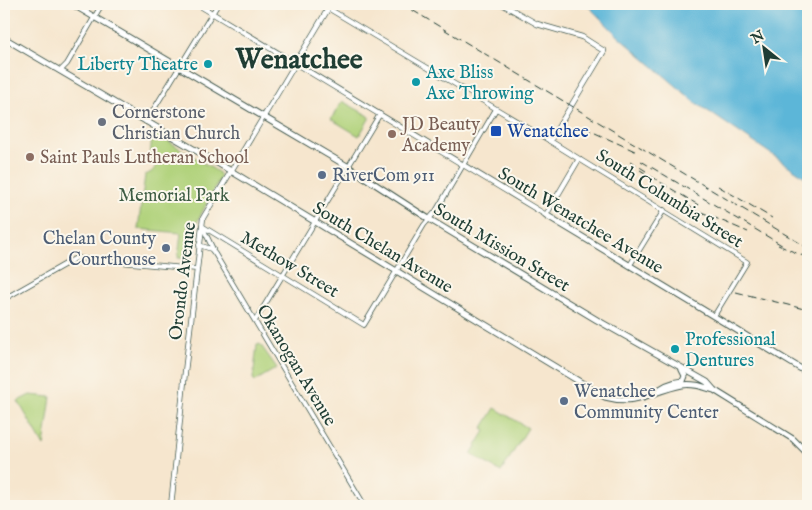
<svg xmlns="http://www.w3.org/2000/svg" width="812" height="510" font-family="'IM FELL English',serif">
<rect width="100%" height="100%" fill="#fbf7ec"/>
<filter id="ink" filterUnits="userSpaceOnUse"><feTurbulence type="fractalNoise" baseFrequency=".02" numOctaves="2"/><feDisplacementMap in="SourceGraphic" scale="10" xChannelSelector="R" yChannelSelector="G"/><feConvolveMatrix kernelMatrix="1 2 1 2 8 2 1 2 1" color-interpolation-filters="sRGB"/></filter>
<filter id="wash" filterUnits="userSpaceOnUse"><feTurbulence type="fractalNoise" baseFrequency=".0096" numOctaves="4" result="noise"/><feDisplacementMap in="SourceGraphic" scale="20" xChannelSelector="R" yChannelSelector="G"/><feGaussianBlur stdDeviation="1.12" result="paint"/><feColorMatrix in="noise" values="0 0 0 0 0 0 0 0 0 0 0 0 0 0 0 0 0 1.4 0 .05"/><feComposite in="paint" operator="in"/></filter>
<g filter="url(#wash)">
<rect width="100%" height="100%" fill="#f6e6ce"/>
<path fill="#b0d27a" stroke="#688857" d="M342,101L369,116V119L359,136L331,119Z
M155,133L218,172L221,176L195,226L191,259L178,258L181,233L138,229L145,175C155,172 161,162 150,157L152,136Z
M260,344L277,368L255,381L253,379L257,345Z
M30,395L51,397L44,446L18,401Z
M495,408L528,428L501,472L471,454L485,431L482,429Z"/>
<path fill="#5bb6d8" stroke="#3d7a86" d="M586,4H808V179L696,103L617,35Z"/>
</g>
<g filter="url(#ink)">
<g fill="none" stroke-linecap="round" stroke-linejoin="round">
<g stroke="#3f564b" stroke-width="5.5">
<path id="tertiary" d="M321,4L550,141
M60,71L67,64L102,4
M146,122L218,4
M579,159L747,262L714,316
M202,226L364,325L424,225L436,211L496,109
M202,226L213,249
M199,245L211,249L215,254L365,506
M630,265L664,210
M4,299L76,258L196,269
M255,321L380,114"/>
</g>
<g stroke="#3f564b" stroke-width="6">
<path id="secondary" d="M197,4L546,215L579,159L550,141L604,51L582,37L537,24L502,4
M171,506L185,372L203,218L331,4"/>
</g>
<g stroke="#3f564b" stroke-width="7">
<path id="primary" d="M72,4L347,166L429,219L597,320L707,382L714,390L793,439L808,454
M4,38L231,171L605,397C639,406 651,391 682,385C693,383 704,387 714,390
M546,215L808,373
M654,394C662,386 672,382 683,381L685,376L682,370"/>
</g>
<use href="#tertiary" stroke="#fff" stroke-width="4"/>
<use href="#secondary" stroke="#fff" stroke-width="4.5"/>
<use href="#primary" stroke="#fff" stroke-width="5"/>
<path stroke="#1f3d34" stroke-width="1" stroke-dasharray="8 4" stroke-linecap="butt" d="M402,4L808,248
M584,128L637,152
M630,161L646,171
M641,161L785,247
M640,170L700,206
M718,186L772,218
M678,202L748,232
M778,245L808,258
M736,292L808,310"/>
</g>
</g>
<g fill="#0f9aa8" stroke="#fbf7ec" stroke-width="2">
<circle cx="208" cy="64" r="5"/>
<circle cx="416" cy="82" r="5"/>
<circle cx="675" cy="349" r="5"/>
</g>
<circle fill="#6b7280" stroke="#fbf7ec" stroke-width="2" cx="102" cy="122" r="5"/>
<rect fill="#1a4fb4" stroke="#fbf7ec" stroke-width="2" x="490" y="125" width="12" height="12" rx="2.5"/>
<g fill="#8d6e63" stroke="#fbf7ec" stroke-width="2">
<circle cx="392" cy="134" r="5"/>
<circle cx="30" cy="157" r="5"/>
</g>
<g fill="#5c6f8a" stroke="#fbf7ec" stroke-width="2">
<circle cx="322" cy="175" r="5"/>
<circle cx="166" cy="248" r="5"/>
<circle cx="564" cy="401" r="5"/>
</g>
<g text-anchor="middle" stroke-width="4" stroke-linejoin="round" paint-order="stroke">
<g font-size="18" fill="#0d838f" stroke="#fbf7ec" text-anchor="start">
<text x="198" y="70" text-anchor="end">Liberty Theatre</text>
<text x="426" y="78">Axe Bliss<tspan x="426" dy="21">Axe Throwing</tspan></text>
<text x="685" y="345">Professional<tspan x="685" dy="21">Dentures</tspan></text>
</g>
<g font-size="18" fill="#5b616d" stroke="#fbf7ec" text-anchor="start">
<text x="112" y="118">Cornerstone<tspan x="112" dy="21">Christian Church</tspan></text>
</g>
<g font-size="18" fill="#785e54" stroke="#fbf7ec" text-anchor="start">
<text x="402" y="130">JD Beauty<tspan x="402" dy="21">Academy</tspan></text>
<text x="40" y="163">Saint Pauls Lutheran School</text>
</g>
<g font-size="18" fill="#164399" stroke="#fbf7ec" text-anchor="start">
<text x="507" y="137">Wenatchee</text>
</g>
<g font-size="18" fill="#4e5e75" stroke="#fbf7ec" text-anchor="start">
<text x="332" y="181">RiverCom 911</text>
<text x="156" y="244" text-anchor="end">Chelan County<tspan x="156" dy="21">Courthouse</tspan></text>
<text x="574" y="397">Wenatchee<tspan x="574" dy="21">Community Center</tspan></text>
</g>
<g font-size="18" fill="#3c5b42" stroke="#fbf7ec">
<text x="174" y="201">Memorial Park</text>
</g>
<g font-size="18" fill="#1f3d34" stroke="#fbf7ec">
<text transform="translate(670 198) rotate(32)" y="6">South Columbia Street</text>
<text transform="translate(581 220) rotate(31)" y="6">South Wenatchee Avenue</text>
<text transform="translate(383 247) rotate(31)" y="6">South Chelan Avenue</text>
<text transform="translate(502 247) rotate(31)" y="6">South Mission Street</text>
<text transform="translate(290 264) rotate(31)" y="6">Methow Street</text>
<text transform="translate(182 281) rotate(-83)" y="6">Orondo Avenue</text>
<text transform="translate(297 365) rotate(59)" y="6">Okanogan Avenue</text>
</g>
<g font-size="28" font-weight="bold" fill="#1f3d34" stroke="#fbf7ec">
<text x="299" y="68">Wenatchee</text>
</g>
</g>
<rect width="812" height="510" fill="none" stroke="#fbf7ec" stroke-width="20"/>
<g transform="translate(764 48) rotate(330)" stroke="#fbf7ec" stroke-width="4" paint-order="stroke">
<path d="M0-4L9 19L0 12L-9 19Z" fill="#1f3d34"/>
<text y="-8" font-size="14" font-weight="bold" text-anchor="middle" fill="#1f3d34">N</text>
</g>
</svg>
